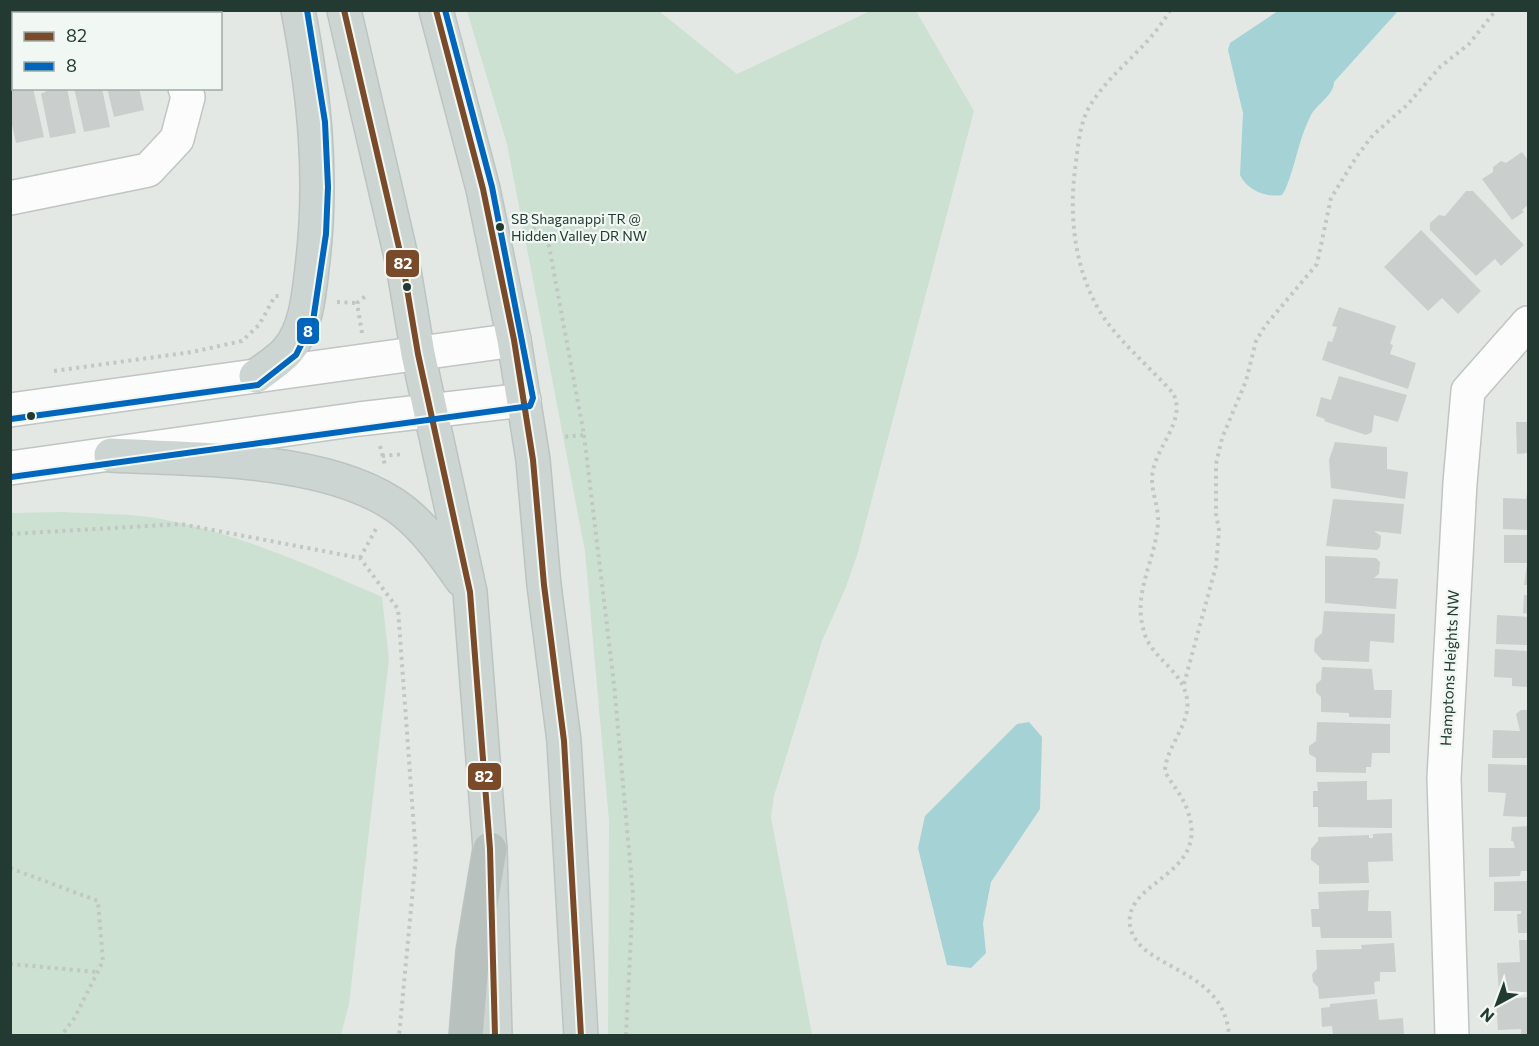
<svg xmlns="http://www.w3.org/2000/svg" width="1539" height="1046" font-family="Commissioner,sans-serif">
<rect width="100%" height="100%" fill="#e3e8e5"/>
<path fill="#cce1d1" d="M467,11H659L737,74L870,11H916L974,111L858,552L846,587L822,641L774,796L771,817L812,1035H608L609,821L585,551L507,144Z
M64,512C94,514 126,513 156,518C235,532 309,565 382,597L389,659L349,1004L341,1035H11V513Z"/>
<path fill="#a5d2d5" d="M1278,11H1398L1334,82C1334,95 1317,104 1311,115C1298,140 1296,165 1285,190L1282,195C1266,198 1247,190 1240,175L1243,113L1228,50L1230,43Z
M1029,722L1042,737L1040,809L991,882L983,923L986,953L971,968L947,965L918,848L925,816L1017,724Z"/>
<path fill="#cacfcd" d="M10,35H14V62L10,63Z
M10,88H33L44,137L16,143L10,115Z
M52,88H67L76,133L50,138L41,94Z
M74,88H102L110,127L84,132Z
M107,88H139L144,110L114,117Z
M1522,152L1528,160V205L1522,210L1524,212L1512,220L1482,179L1493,172V167L1501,161L1506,163Z
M1466,191H1473L1524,245L1501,266L1495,259L1476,276L1430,230V223L1439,215L1445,216Z
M1421,230L1481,291L1458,314L1442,298L1428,311L1384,267Z
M1339,307L1396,326L1390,344L1393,345L1390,354L1416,363L1408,389L1322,360L1328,341L1332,342L1337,327L1332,326Z
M1339,376L1407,395L1398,422L1374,415L1372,432L1366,435L1324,421L1325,419L1316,416L1321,397L1331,400Z
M1516,422H1528V453L1517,454Z
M1335,442L1387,447V469L1408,472L1405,499L1331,488L1329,460Z
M1527,493L1528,530L1503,529V498L1526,499Z
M1333,499L1404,504L1401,534L1374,531L1381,536L1380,547L1377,550L1326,546Z
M1504,535H1528V585H1524L1527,563H1504Z
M1325,556L1376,558L1380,562L1379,574L1374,578L1398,579L1396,609L1325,603Z
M1524,595H1528V614L1523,613Z
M1324,611L1395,614L1394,643L1370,641L1369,662L1322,660L1314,651L1315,639L1322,633Z
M1497,615L1528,617V645L1496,644Z
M1495,649L1528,651V687L1512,686V678L1494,677Z
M1322,667L1372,669L1374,690H1392L1391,718L1349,717V713L1321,712V697L1316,692V684L1321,680Z
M1521,710H1528V758H1492L1493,730L1520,731L1516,714Z
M1317,722L1390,724V753H1372L1371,767H1366V773L1316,772V758L1309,754V746L1316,741Z
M1488,764L1528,765V817L1503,816L1506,793L1488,792Z
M1367,781V800L1392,799V828L1318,827V807H1313V791H1318L1317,782Z
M1528,826V871H1521L1520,876L1489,877V848H1515L1513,841H1511L1512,827Z
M1392,833L1393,861L1368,862L1369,883L1319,884V866L1311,860V849L1318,841V837L1369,835V838H1373V834Z
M1528,881V933H1518L1517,914H1521V911H1494V882Z
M1369,890L1368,911H1391L1392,938H1321L1320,927H1312L1311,909H1319L1318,892Z
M1519,940H1528V992L1499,994L1497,963L1520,962Z
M1394,943L1396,972H1380V981L1374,982L1375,994L1319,999L1318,987L1313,982L1312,974L1317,969L1316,950L1362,949L1361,945Z
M1528,997V1036H1521V1029L1498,1030L1496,1000Z
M1377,999L1379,1020L1403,1018L1404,1036H1333L1332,1026L1322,1027L1321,1008L1330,1007V1004Z"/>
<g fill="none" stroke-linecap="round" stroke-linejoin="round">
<g stroke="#c0c5c2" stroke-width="36">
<path id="minor" d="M159,10L160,14
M10,13L21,10
M10,198L148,170L177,139L188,97L185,88
M10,410L514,340
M10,468L359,419L524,400
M1452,1036L1444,778L1460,483L1468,391L1528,323"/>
</g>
<g stroke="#bcc4c1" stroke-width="36">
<path id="major" d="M344,10L403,265L418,354L470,592L490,849L495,1036
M436,10L483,189L514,340L533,460L544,585L564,741L581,1036
M256,376C266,368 280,360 288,350C306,329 309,295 312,268C323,181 315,97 298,10
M111,455C198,460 332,456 403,511C427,530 445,556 462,580"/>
</g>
<g stroke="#bcc4c1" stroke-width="36">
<path id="highway" d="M466,1036L473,952L490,849"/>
</g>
<path stroke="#c0c8c4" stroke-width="4" stroke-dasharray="3 4.5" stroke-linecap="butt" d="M1170,10C1150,47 1113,69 1091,104C1079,123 1078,148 1075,170C1068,223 1077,284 1110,326C1129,350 1153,371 1173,393C1188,422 1152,449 1152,479C1152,494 1159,508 1158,523C1155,564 1131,593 1145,635C1154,660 1183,671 1187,699C1191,725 1165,747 1165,772C1173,786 1183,796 1188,812C1210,876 1124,880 1130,925C1136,970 1225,966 1229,1036
M528,222L549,246L584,435L563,437
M337,302L357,303
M362,333L357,303L368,294
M54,371L192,352L242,341L259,325L275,296H279
M584,435L614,684L633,895L626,1036
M380,446L385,465
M382,456L404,454
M10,534L181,524L360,558L398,609L416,856L399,1036
M360,558L377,527
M1184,684L1216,566L1219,530L1216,514V464L1222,438L1246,381L1256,341L1265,326L1317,264L1331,198L1357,156L1373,135L1407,105L1440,67L1469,44L1496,10
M10,868L98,901L103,961L75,1017L61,1036
M10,964L97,972"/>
<use href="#minor" stroke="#fbfcfb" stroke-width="33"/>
<use href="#major" stroke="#cdd5d2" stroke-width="33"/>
<use href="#highway" stroke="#b9c1bf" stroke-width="33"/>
<g stroke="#f1f7f3" stroke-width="10">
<path id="bus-1" d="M344,10L403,265L418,354L470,592L490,849L495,1036
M436,10L483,189L514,340L533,460L544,585L564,741L581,1036"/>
</g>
<g stroke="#f1f7f3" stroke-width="10">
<path id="bus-2" d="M11,419L258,385L296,355L313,321L326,234L328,187L325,122L307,10
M11,477L530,406L533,398L492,187L445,10"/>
</g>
<use href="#bus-1" stroke="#7a4b2a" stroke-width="6"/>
<use href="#bus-2" stroke="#0065bd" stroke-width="6"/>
</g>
<g fill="#223a32" stroke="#f1f7f3" stroke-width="2">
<circle cx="500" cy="227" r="5"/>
<circle cx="407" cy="287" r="5"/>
<circle cx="31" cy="416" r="5"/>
</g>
<g text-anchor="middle" stroke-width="4.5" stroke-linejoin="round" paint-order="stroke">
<g font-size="14" fill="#223a32" stroke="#f1f7f3" text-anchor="start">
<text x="511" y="224">SB Shaganappi TR @<tspan x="511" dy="17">Hidden Valley DR NW</tspan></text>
</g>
<g font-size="15" fill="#223a32" stroke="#f1f7f3">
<text transform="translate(1450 668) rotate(-87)" y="5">Hamptons Heights NW</text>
</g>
</g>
<g stroke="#f1f7f3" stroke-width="2">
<rect x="385" y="249" width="35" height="29" rx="6" fill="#7a4b2a"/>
<rect x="296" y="317" width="24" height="28" rx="6" fill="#0065bd"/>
<rect x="467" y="762" width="35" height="29" rx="6" fill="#7a4b2a"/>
</g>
<g font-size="16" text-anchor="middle" font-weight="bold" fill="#fff">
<text x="403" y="269">82</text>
<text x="308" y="337">8</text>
<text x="484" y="782">82</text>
</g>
<rect width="1539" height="1046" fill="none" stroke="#223a32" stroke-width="24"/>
<rect x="12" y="12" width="210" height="78" fill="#f1f7f3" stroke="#9eaba6" stroke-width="1.5"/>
<rect x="24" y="32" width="30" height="9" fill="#7a4b2a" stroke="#9eaba6" stroke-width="1.5"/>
<text x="66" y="42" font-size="18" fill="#223a32">82</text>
<rect x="24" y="62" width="30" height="9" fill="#0065bd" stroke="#9eaba6" stroke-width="1.5"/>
<text x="66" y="72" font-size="18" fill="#223a32">8</text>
<g transform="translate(1497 1004) rotate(221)" stroke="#f1f7f3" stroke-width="4.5" paint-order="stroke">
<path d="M0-4.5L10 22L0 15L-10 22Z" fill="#223a32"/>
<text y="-9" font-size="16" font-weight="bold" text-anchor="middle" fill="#223a32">N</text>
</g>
</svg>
